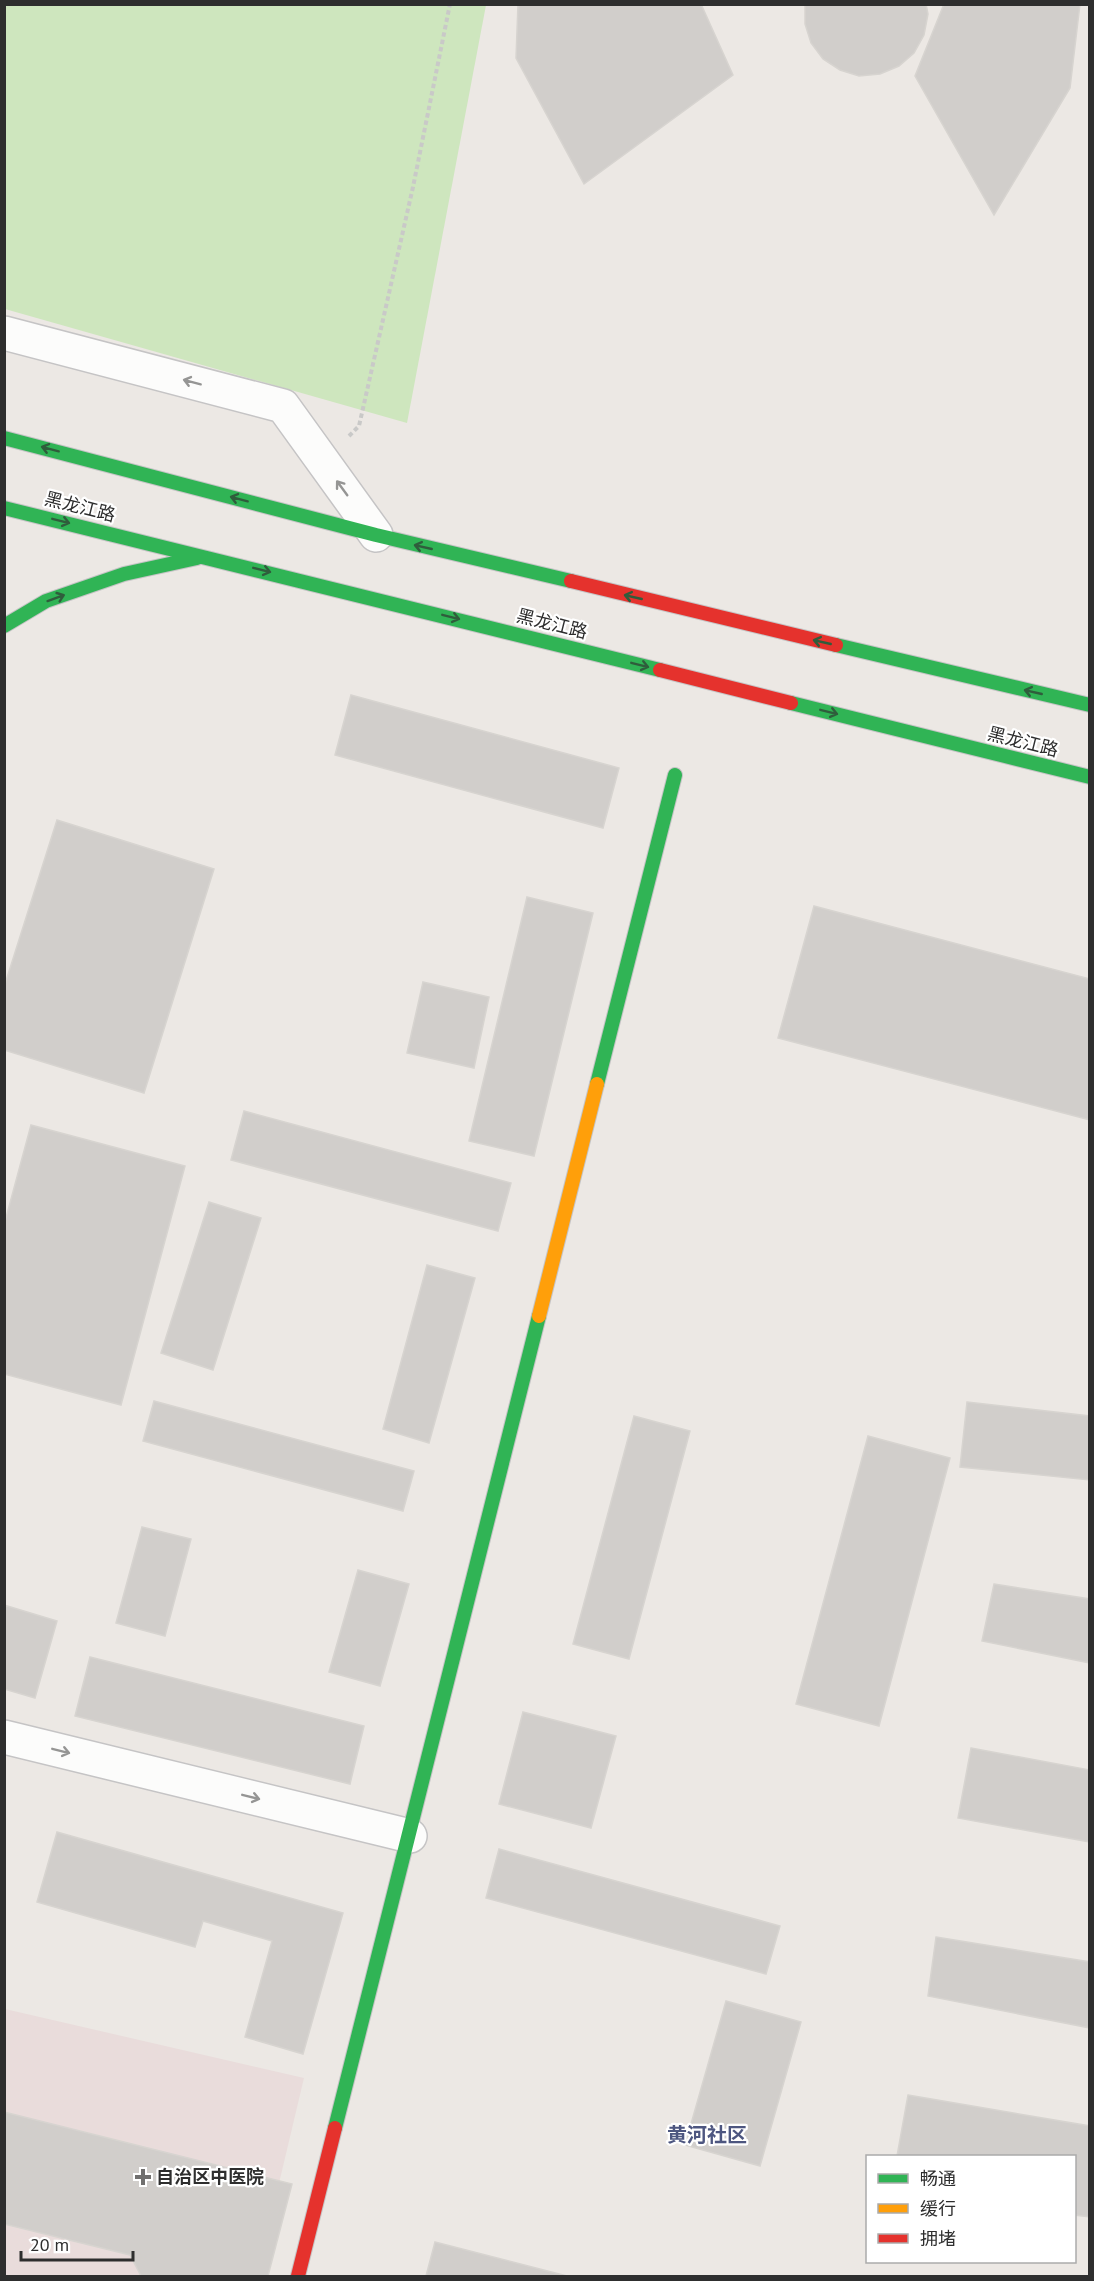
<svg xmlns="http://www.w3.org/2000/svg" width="1094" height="2281" font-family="'PT Sans','Noto Sans SC',sans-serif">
<rect width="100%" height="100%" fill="#ece8e4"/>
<path fill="#e9dcdb" d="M5,2009L304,2078L257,2276H5Z"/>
<path fill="#cee6be" d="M4,5H486L407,423L5,309Z"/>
<path fill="#d1cecb" stroke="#d7d4d0" stroke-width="1.5" d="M518,4H701L733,75L584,184L516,58Z
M805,4H926L928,14L924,35L914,53L899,66L880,74L859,76L840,70L823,59L811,43L805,24Z
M944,4H1080L1070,88L994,215L915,76Z
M351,695L619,768L603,828L335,755Z
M57,820L214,869L144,1093L4,1050V987Z
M527,897L593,913L534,1156L469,1141Z
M814,906L1090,979V1120L778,1038Z
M423,982L489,997L474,1068L407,1053Z
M244,1111L511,1183L498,1231L231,1160Z
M31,1125L185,1166L121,1405L4,1374V1225Z
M209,1202L261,1218L213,1370L161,1353Z
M427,1265L475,1278L429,1443L383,1429Z
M154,1401L414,1471L403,1511L143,1441Z
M967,1402L1090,1416V1480L960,1467Z
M634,1416L690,1431L629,1659L573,1644Z
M868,1436L950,1458L879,1726L796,1704Z
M142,1527L191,1539L165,1636L116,1623Z
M358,1570L409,1584L380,1686L329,1672Z
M994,1584L1090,1599V1663L982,1641Z
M4,1605L57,1621L35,1698L4,1689Z
M90,1657L364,1726L350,1784L75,1716Z
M523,1712L616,1736L591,1828L499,1804Z
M971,1748L1090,1770V1842L958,1818Z
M57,1832L343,1913L303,2054L245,2037L272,1941L203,1921L195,1947L37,1902Z
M499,1849L780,1926L766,1974L486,1898Z
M936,1937L1090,1962V2028L928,1996Z
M726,2001L801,2022L760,2166L685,2145Z
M908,2095L1090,2126V2217L1074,2215V2156H897Z
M4,2112L292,2184L268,2276H141L130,2255L4,2224Z
M435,2242L567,2276H426Z"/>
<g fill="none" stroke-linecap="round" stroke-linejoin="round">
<g stroke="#c5c4c5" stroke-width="36">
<path id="street" d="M4,333L283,406L376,535
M4,1737L410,1836"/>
</g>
<g stroke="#c5c4c5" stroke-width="16">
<path id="fast" d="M4,438L376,535L571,581
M4,508L660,670
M4,626L46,601L124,574L197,558
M836,645L1090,705
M791,703L1090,777
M597,1084L675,775
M335,2128L539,1316"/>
</g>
<g stroke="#c5c4c5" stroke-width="16">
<path id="slow" d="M539,1316L597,1084"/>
</g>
<g stroke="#c5c4c5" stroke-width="16">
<path id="jam" d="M571,581L836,645
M660,670L791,703
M298,2276L335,2128"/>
</g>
<path stroke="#c9c9c8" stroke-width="4" stroke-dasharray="4.5 3" stroke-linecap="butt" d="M349,436L359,426L413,187L450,4"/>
<use href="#street" stroke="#fcfcfb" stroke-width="33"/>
<use href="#fast" stroke="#30b455" stroke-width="14"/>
<use href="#slow" stroke="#ff9f0a" stroke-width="14"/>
<use href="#jam" stroke="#e5322d" stroke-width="14"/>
</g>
<defs><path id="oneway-shaft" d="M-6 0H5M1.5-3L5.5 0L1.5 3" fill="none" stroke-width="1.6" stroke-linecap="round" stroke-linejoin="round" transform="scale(1.5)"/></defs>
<g stroke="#959594">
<use href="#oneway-shaft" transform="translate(192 382) rotate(-165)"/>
<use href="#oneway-shaft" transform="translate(342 488) rotate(-126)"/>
<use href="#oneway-shaft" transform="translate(61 1751) rotate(14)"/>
<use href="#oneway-shaft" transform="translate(251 1797) rotate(14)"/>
</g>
<g stroke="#2f5d3c">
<use href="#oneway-shaft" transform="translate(50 449) rotate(-165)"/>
<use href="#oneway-shaft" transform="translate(239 499) rotate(-165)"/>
<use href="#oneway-shaft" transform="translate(61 521) rotate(14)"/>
<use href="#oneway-shaft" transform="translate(423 547) rotate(-167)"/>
<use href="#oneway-shaft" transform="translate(262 570) rotate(14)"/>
<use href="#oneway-shaft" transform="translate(633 597) rotate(-167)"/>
<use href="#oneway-shaft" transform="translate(56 598) rotate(-20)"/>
<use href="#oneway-shaft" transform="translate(451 617) rotate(14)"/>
<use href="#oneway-shaft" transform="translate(822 642) rotate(-167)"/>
<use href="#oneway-shaft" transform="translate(640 665) rotate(14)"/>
<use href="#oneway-shaft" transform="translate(1033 692) rotate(-167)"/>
<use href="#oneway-shaft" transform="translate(829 712) rotate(14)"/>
</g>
<path fill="#706f6e" stroke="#fff" stroke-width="2" d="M140 2168h6v6h6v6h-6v6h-6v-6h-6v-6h6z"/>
<g text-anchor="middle" stroke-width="4.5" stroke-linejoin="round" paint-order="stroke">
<g font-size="18" fill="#2e2e2e" stroke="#fff">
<text transform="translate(80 507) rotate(14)" y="6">黑龙江路</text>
<text transform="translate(552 624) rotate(14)" y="6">黑龙江路</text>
<text transform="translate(1023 742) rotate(14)" y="6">黑龙江路</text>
</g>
<g font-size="18" font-weight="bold" fill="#2e2e2e" stroke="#fff" text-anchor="start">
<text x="156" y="2183">自治区中医院</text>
</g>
<g font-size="20" font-weight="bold" fill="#4d5680" stroke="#fff">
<text x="707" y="2142">黄河社区</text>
</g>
</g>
<rect width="1094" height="2281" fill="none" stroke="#2e2e2e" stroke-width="12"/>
<rect x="866" y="2155" width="210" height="108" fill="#ffffff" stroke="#ababab" stroke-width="1.5"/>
<rect x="878" y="2174" width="30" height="9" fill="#30b455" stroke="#ababab" stroke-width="1.5"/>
<text x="920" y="2185" font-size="18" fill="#2e2e2e">畅通</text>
<rect x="878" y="2204" width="30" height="9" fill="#ff9f0a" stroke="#ababab" stroke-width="1.5"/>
<text x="920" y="2215" font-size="18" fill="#2e2e2e">缓行</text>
<rect x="878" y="2234" width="30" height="9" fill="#e5322d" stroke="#ababab" stroke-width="1.5"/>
<text x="920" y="2245" font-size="18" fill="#2e2e2e">拥堵</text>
<path d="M21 2251v9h112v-9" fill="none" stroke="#2e2e2e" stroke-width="3"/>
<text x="30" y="2251" font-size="18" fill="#2e2e2e" stroke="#ffffff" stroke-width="4.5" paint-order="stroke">20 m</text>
</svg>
